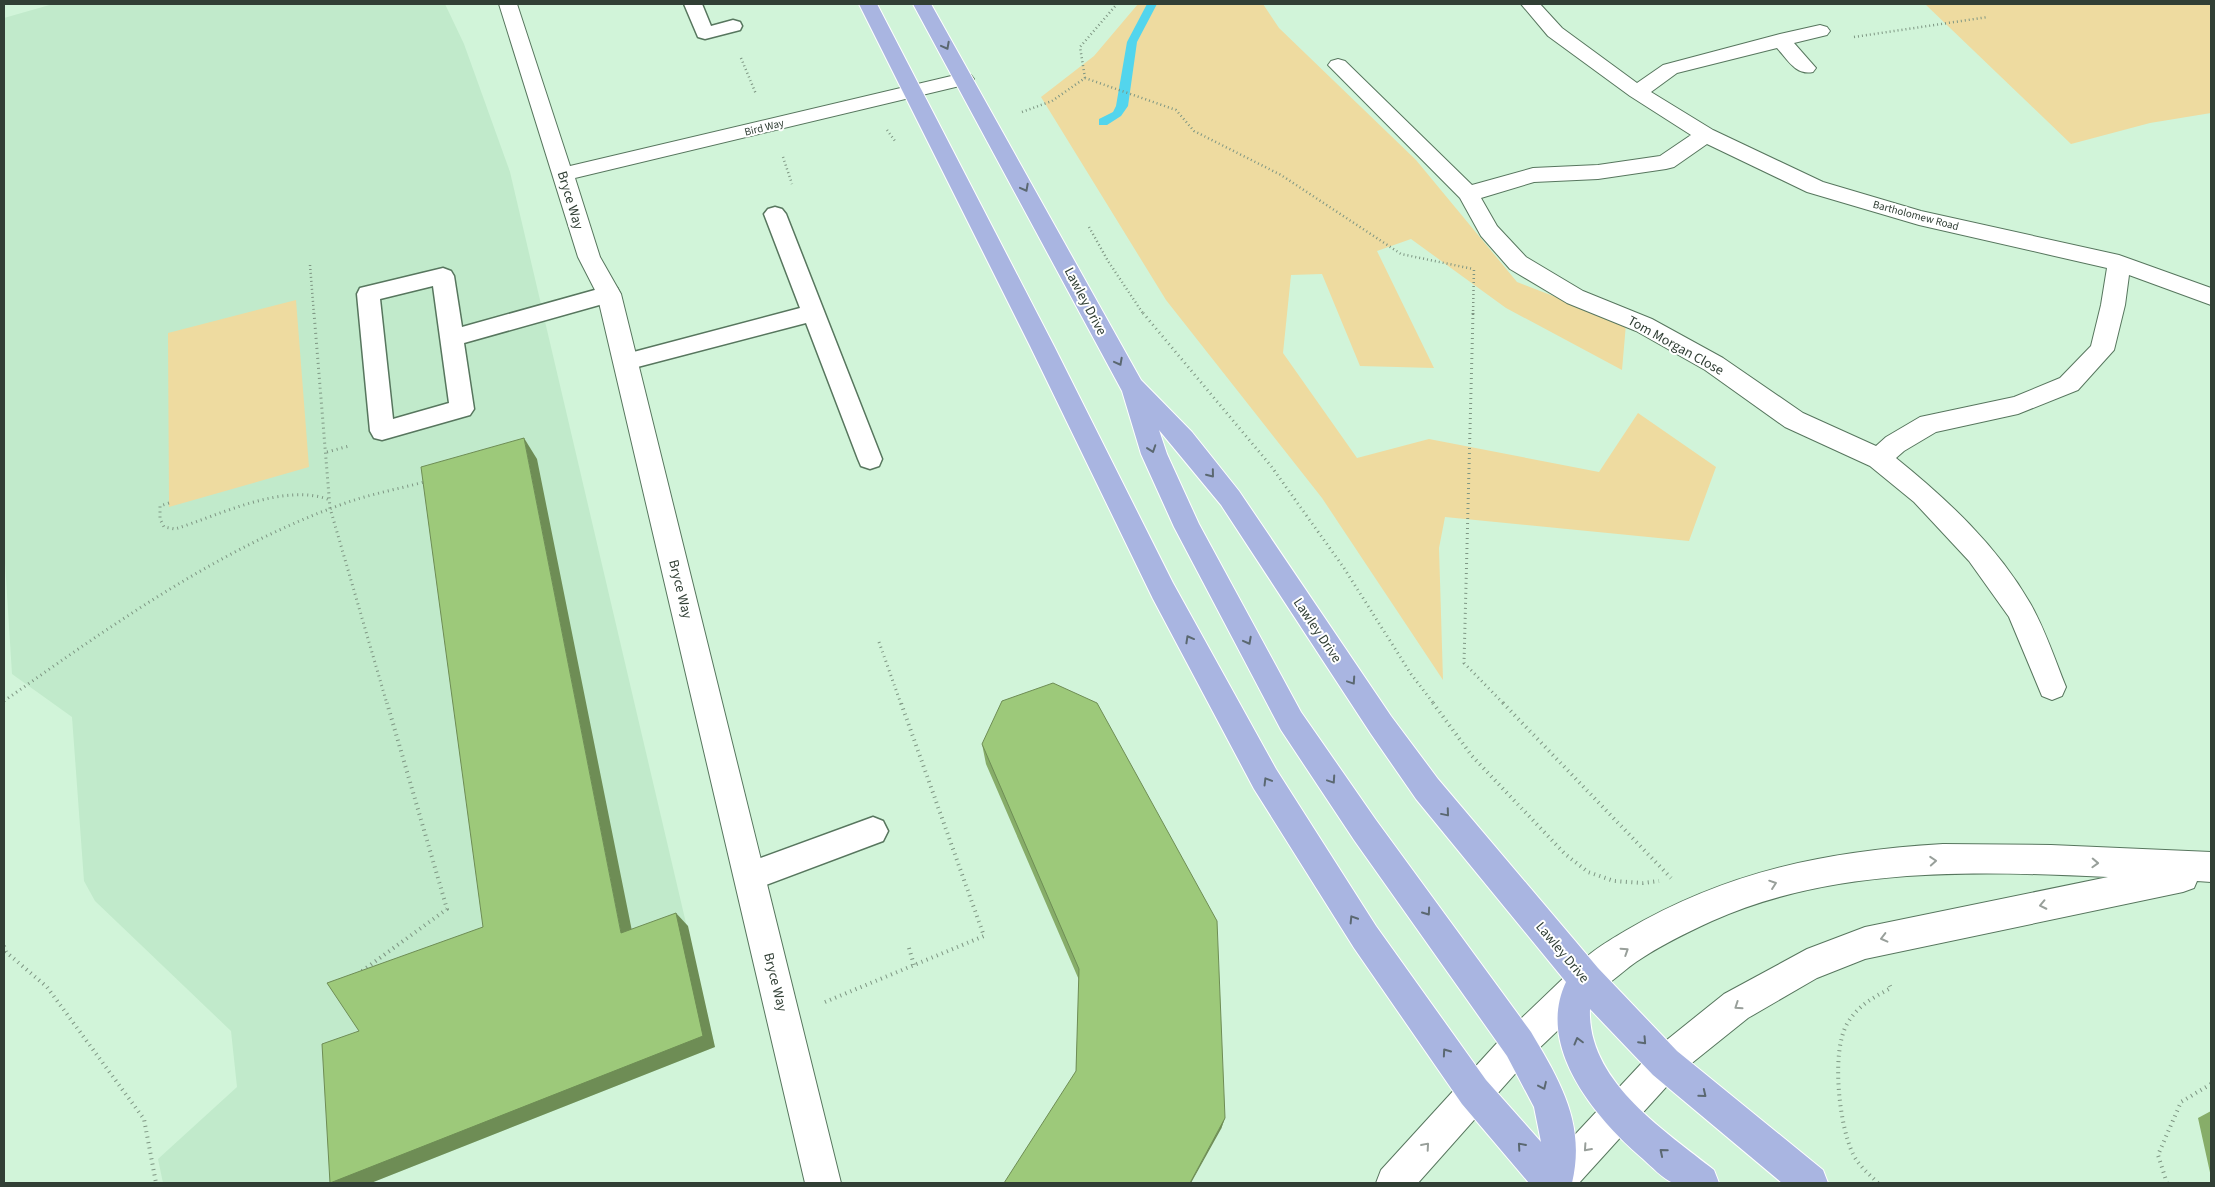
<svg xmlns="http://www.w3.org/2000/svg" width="2215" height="1187" font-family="'Source Sans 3',sans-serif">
<rect width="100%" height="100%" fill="#d1f4d9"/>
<path fill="#c1eacb" d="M53,4H445L464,44L510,172L715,1047L371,1183H163L158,1159L237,1087L231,1031L95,901L84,881L72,717L12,674L4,547V18Z"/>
<path fill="#eedba0" d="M1138,4H1263L1279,28L1416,160L1517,282L1626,324L1622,370L1506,308L1411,239L1377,251L1434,368L1360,366L1322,274L1291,275L1283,353L1357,458L1429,439L1599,472L1638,413L1716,467L1689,541L1445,517L1439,548L1443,680L1322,498L1166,300L1041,97L1094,56Z
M1925,4H2211V113L2150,123L2071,144Z
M296,300L309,467L169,507L168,333Z"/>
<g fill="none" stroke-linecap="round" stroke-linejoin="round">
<path fill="#53d5ed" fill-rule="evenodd" d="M1147,4H1157L1137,42L1128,106L1121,116L1107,125H1099V119L1113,112L1116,106L1127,42Z"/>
<g stroke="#57765e" stroke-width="3">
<path id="service" d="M684,4H702L711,26L733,20L740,22L742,26L740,30L705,39L698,37Z
M775,207L782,209L786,214L882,459L879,466L870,469L861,466L858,459L806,323L626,370L618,368L614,362L618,356L626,354L800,308L764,214L768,209Z
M443,268L451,271L454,276L462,327L609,286L617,288L620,294L617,300L464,343L474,409L470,415L382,440L374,438L370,431L357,294L360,288ZM433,286L449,403L393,419L380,299Z
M873,817L883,821L888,831L883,841L750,891L739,886L735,876L739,866Z"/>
</g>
<g stroke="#57765e" stroke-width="2">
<path id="minor" d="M499,4H517L570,166L964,73L971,75L974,79L971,83L964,85L575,178L600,257L621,294L841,1183H805L597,294L578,257Z
M1521,4H1540L1562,28L1637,83L1663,65L1780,34L1820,25L1827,27L1830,31L1827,35L1794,43L1816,68L1813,72C1796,76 1787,59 1777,48L1677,73L1651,92L1713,130L1823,182L1921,211L2119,255L2211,288V305L2129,275L2125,305L2114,350L2078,390L2018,414L1936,432L1904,451L1896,458C1947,499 1997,546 2030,603C2045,629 2055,660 2066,687L2062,696L2052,700L2042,696L2009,617L1969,561L1914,502L1870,466L1785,427L1705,370L1636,331L1567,303L1510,269L1481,236L1460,198L1328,65L1331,61L1338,59L1345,61L1472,185L1533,168L1598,165L1660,156L1691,135L1630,96L1548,36ZM1707,144L1807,192L1919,225L2107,268L2101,305L2091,346L2060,378L2014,397L1920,417L1886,437L1876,446L1803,413L1723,358L1652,319L1583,291L1526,257L1497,226L1481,198L1534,182L1598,179L1666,169L1674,167Z
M1943,844L2051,845L2211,852V882L2197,881L2194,888L2183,892L1865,959L1817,978L1748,1018L1677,1075L1665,1080L1653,1075L1648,1063L1653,1051L1724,994L1807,949L1865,927L2108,877C1976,871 1835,866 1712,921C1686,933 1659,946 1636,962C1619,974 1605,989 1586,997L1574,992L1569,980C1578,958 1605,943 1625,931C1727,871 1827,851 1943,844Z"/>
</g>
<g stroke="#57765e" stroke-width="2">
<path id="secondary" d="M1586,963L1598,968L1603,980L1598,992L1531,1056L1418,1183H1376L1381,1170L1507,1032L1574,968Z
M1665,1046L1677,1051L1682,1063L1677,1075L1579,1183H1537L1542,1170L1653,1051Z"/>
</g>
<g stroke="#fff" stroke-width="2">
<path id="primary" d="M859,4H877L1054,346L1173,583L1276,769L1376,926L1486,1080L1541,1142L1534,1107L1507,1056L1354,840L1281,730L1174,527L1141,454L1122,391L913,4H931L1141,380L1192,432L1239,491L1391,716L1438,779L1598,968L1677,1051L1823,1170L1828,1183H1782L1653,1075L1590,1009C1587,1081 1664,1130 1714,1170L1719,1183C1708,1183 1682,1187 1673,1183C1663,1179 1651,1166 1643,1159C1596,1119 1535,1047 1566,982L1416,799L1371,734L1221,505L1159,430L1167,454L1199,524L1301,712L1376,820L1531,1032C1560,1081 1586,1124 1572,1183H1529L1462,1104L1354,948L1254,789L1153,599L1030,346Z"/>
</g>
<path stroke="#7e9683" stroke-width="2.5" stroke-dasharray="1 3" stroke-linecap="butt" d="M1854,37L1988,17
M741,58L756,94
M1085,78L1080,47L1117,4
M1022,112L1052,101L1085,78L1176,110L1194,131L1281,175L1401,254L1473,269
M887,130L895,141
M783,157L792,184
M1089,227L1108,261L1144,315
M310,265L314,315
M1473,315L1474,268"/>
<path stroke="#7e9683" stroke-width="3" stroke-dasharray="1 4" stroke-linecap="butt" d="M314,313L330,508L387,704
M1143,313L1271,466L1344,568L1411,674L1434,704
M1473,313L1464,663L1504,704
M327,452L349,446
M169,503L160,506V519L164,527L175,529C220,515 284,482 330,500
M879,642L901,704
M4,701C109,627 218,549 340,505C369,494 399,489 428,481"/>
<path stroke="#7e9683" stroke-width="4" stroke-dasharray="1 4.5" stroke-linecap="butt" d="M1433,703L1472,756L1565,854L1588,872L1614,881L1643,883L1659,881
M1503,703L1671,878
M4,946L6,952L47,987L144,1119L156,1183
M909,948L914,965
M362,971L447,909L387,703
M825,1002L984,936L901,703
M1878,1183C1869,1174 1859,1166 1853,1154C1839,1125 1831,1052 1847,1024C1857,1006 1874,997 1891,988L1888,982
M2167,1183L2158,1155L2181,1102L2211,1084"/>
<use href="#service" fill="#fff" fill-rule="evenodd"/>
<use href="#minor" fill="#fff" fill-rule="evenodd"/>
<use href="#secondary" fill="#fff" fill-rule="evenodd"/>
<use href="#primary" fill="#a9b5e1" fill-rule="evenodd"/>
</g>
<path fill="#87ad69" d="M982,744L1225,1118L1221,1129L1076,1071L1079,980L986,764Z
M2211,1111V1177L2198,1118Z"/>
<path fill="#6e8d55" d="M524,438L537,459L635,946L621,933Z
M676,913L688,926L715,1047L371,1183H330Z
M1225,1118L1221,1129L1191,1183H1190Z"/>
<path fill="#9dc97a" stroke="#6e8d55" d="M524,438L621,933L676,913L703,1036L330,1183L322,1044L359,1031L327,983L483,927L421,467Z
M1053,683L1097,703L1217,921L1225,1118L1190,1183H1004L1076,1071L1079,969L982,744L1002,701Z"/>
<defs><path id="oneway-chevron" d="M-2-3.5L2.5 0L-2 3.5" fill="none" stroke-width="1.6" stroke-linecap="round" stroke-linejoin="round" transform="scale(1.25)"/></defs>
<g stroke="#5b6871">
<use href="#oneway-chevron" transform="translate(946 46) rotate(62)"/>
<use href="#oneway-chevron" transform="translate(1025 188) rotate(62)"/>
<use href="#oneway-chevron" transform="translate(1119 362) rotate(62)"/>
<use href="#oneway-chevron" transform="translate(1152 449) rotate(71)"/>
<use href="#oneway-chevron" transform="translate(1211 474) rotate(51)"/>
<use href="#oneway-chevron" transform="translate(1189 639) rotate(-119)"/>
<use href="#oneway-chevron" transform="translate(1248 641) rotate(62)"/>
<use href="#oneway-chevron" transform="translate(1352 681) rotate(56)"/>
<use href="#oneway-chevron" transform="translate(1332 780) rotate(56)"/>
<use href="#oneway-chevron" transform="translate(1267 781) rotate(-121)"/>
<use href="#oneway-chevron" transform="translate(1446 813) rotate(50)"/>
<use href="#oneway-chevron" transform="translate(1427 912) rotate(55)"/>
<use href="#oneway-chevron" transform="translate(1353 919) rotate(-122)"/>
<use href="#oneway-chevron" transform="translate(1578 1041) rotate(-105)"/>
<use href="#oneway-chevron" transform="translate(1643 1041) rotate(47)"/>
<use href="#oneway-chevron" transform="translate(1446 1052) rotate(-125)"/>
<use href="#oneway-chevron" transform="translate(1543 1086) rotate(65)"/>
<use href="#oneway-chevron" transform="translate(1703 1094) rotate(39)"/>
<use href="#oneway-chevron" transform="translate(1521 1146) rotate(-131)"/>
<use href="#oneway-chevron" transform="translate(1663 1152) rotate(-140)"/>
</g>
<g stroke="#989f9a">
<use href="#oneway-chevron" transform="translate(1933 861) rotate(-4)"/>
<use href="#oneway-chevron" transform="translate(2095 863) rotate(2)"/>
<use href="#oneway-chevron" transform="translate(1773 884) rotate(-19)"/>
<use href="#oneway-chevron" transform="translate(2043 905) rotate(168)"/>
<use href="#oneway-chevron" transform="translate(1884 938) rotate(166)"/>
<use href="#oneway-chevron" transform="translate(1625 951) rotate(-33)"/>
<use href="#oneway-chevron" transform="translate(1738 1006) rotate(146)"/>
<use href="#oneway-chevron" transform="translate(1426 1146) rotate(-49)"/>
<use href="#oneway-chevron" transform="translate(1587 1148) rotate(132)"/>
</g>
<g text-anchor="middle" stroke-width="4" stroke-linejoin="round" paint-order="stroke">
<g font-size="11" fill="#313f35" stroke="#fff">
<text transform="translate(764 127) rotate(-14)" y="4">Bird Way</text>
<text transform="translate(1916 215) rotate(15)" y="4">Bartholomew Road</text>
</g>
<g font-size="14" fill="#313f35" stroke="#fff">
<text transform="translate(571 200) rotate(73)" y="5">Bryce Way</text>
<text transform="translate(1086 301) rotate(62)" y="5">Lawley Drive</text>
<text transform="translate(1676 345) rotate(29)" y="5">Tom Morgan Close</text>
<text transform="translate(681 589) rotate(76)" y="5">Bryce Way</text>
<text transform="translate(1318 630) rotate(56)" y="5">Lawley Drive</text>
<text transform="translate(1563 952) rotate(50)" y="5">Lawley Drive</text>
<text transform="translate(776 982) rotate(76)" y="5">Bryce Way</text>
</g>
</g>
<rect width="2215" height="1187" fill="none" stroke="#313f35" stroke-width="10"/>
</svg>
